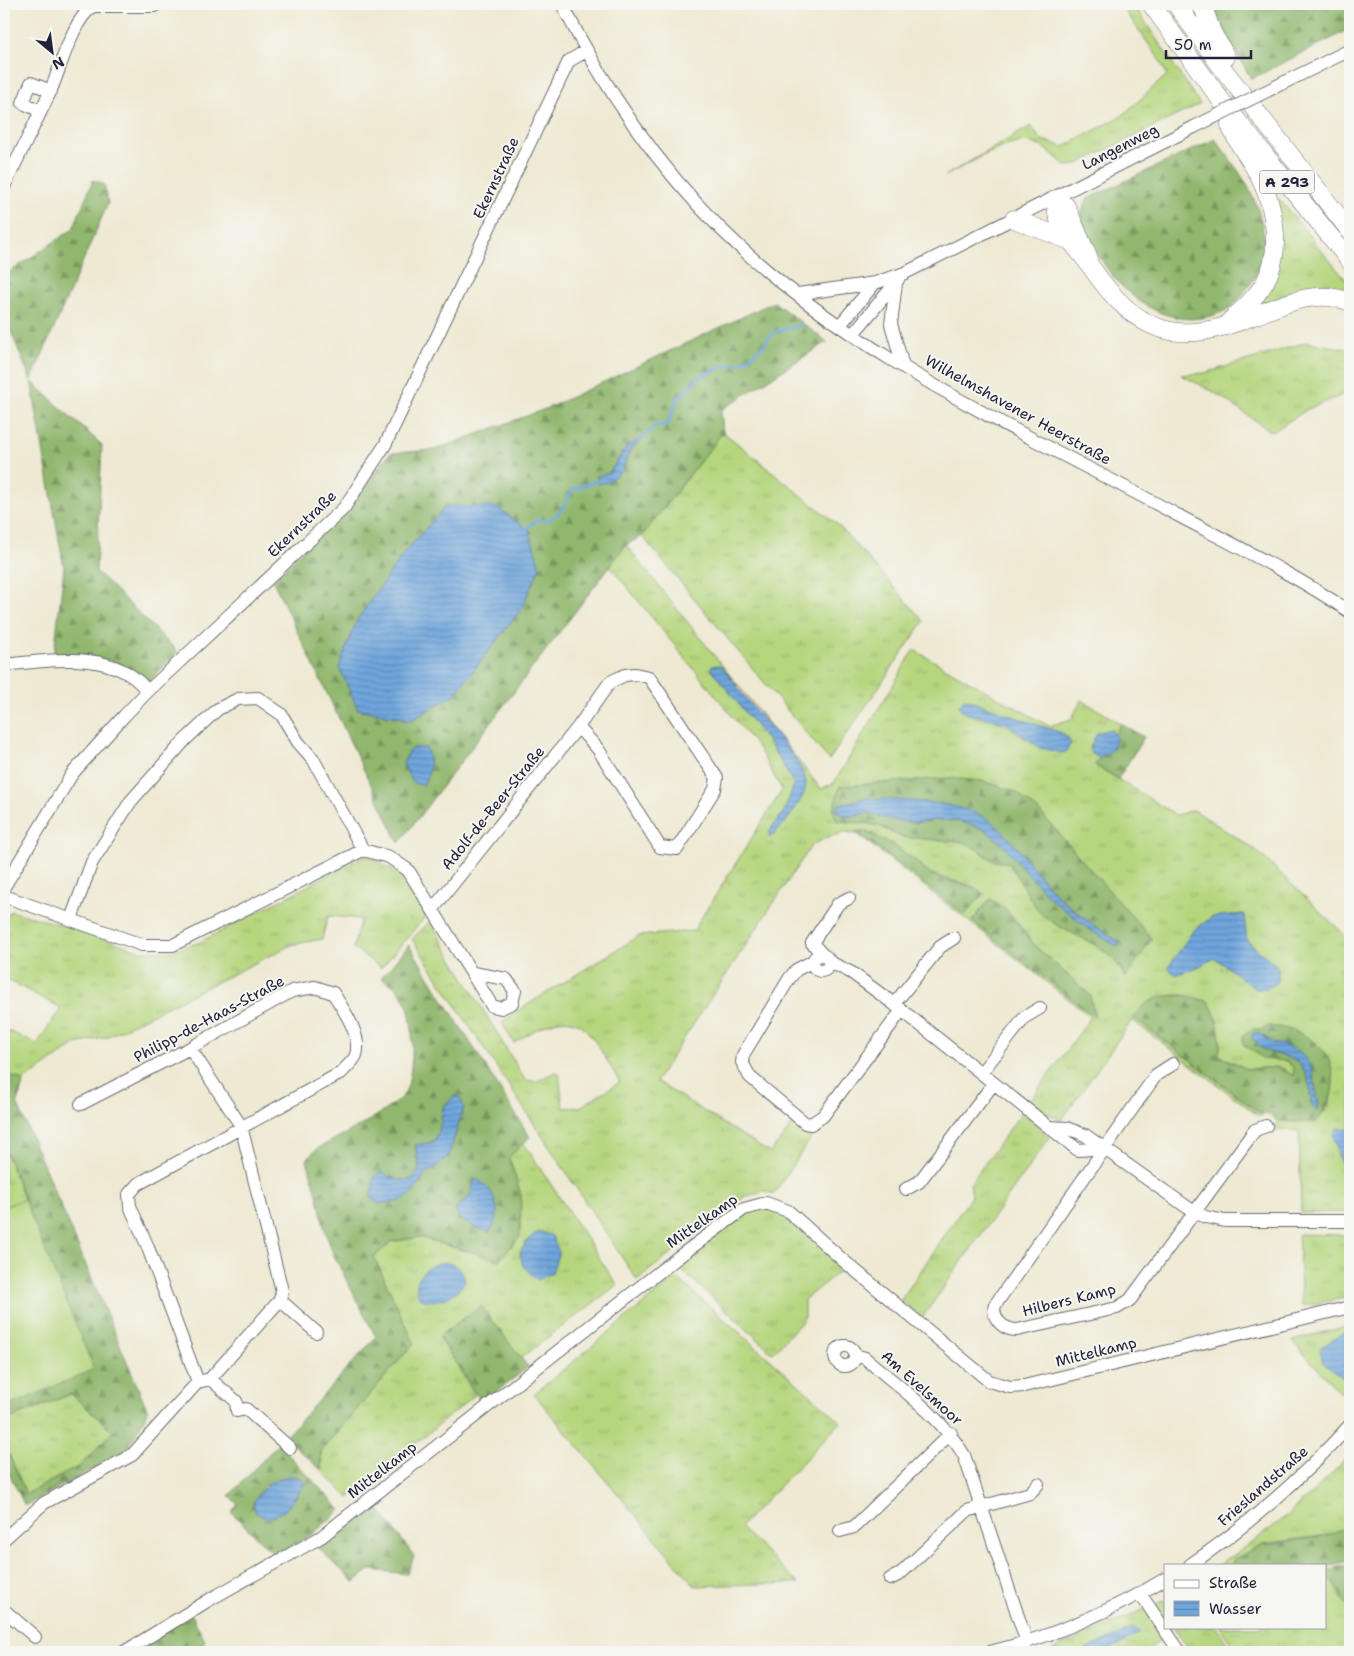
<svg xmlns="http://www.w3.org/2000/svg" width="1354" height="1656" font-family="'Shantell Sans',sans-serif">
<defs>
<pattern id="grass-tufts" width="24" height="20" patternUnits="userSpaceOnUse" patternTransform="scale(1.25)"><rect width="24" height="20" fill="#b6d67e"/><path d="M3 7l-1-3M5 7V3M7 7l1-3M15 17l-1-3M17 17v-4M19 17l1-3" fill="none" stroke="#9cb76e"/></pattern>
<pattern id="forest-firs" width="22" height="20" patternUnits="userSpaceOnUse" patternTransform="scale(1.25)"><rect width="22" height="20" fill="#90b76d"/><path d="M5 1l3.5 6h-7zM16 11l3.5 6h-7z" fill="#75945b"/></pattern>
<pattern id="water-rules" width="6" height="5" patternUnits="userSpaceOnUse" patternTransform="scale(1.25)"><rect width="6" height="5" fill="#6fa6dd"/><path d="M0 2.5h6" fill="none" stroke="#5b87b4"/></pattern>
</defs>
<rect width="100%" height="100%" fill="#f6f6f2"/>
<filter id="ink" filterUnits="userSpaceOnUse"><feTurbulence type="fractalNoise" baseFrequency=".02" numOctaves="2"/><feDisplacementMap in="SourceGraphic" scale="10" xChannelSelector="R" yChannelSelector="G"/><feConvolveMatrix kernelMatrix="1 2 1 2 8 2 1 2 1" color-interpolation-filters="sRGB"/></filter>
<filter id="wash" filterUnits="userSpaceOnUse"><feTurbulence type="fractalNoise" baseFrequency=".0096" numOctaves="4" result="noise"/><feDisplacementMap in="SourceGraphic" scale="20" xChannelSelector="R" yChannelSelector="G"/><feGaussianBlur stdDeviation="1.12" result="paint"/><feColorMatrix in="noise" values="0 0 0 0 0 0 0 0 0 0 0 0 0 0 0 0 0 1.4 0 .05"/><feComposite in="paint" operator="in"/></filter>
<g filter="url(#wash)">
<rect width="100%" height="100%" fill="#eee9d2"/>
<path fill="url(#grass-tufts)" stroke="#6c7c5c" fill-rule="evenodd" d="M1120,4H1133L1200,104L1076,165L1066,166C1056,157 1044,146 1031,143C1010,138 964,166 945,176L1031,126L1040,139L1063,147L1122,116L1167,75L1160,60Z
M1279,199L1350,285V296L1258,305L1277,200Z
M1308,342L1347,349L1350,351V392L1308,409L1272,432L1214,392L1181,375L1205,373Z
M723,432L837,524L924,621L829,760L642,536Z
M626,545L821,789L834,783L914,650L1049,726L1071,719L1082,700L1121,724L1095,765L1176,815L1194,810L1257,851L1350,940V1130L1336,1152L1343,1168L1345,1189L1350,1196V1212L1301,1213L1299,1131L1277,1130C1279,1119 1270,1112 1259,1116L1132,1020L1061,1121L1029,1102L1091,1017L856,833C838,832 826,837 811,846L656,1081L770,1153L795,1122L814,1133L774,1194L764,1191L744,1197L637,1280L412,939L430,921L525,1080L537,1081L555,1072L559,1073L563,1108L580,1107L620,1082C584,1025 582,998 514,1043L502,1023L506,1018L639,936L693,931L782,790L759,749L610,566ZM711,669L738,685L787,748L806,788L770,830L785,810L794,784L770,744ZM968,699L1028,723L1053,730L1069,738L1027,740C1007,725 999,719 974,716ZM947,778L1038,810L1151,939L1118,963L1099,947L1042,915L1009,863L993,861L979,850L963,842L901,837L879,826L866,823L837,821ZM866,831L885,840L916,861L928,873L975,887L983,894L964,915ZM991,899L1017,922L1035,946L1090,995L972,921ZM1243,914L1247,941L1278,967L1256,989L1215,958L1192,932L1212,917ZM1182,995L1208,1001C1218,1016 1222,1038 1219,1055L1247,1069L1279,1067L1294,1076L1293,1067L1286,1061L1264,1059L1268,1026C1317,1030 1347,1063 1326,1111L1279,1121C1274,1114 1269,1111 1260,1113L1135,1018Z
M367,855L402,876L426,916L381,968L353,948L361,919L328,916L322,939L291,945L107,1037L76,1044L24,1081L4,1073V1029L37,1044L61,1008L4,978V922L11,911L79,930L141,951H172L200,942Z
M1022,1112L1050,1137L922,1318L901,1300L972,1195L970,1184Z
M523,1142L617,1285L521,1358L481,1306L439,1336L475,1395L349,1498L321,1470V1451L414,1343L374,1257L391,1242L420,1237L465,1251L521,1196L509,1157ZM541,1232L552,1236L520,1253C524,1245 532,1233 541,1232Z
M4,1148L24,1199L4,1207Z
M764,1208L786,1213L843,1268L804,1300V1319L773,1353L676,1265L744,1213Z
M1298,1234L1350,1235V1297L1302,1306Z
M676,1277L841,1422L740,1527L798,1583L695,1586L534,1394Z
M1350,1325V1332L1343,1333L1342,1377L1350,1378L1349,1402L1292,1341Z
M71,1394L113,1431L80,1466L26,1494L4,1443V1421Z
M1350,1454V1525L1328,1535L1262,1544L1233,1561L1235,1565H1219C1267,1534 1312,1497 1350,1454Z
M1330,1579L1350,1610V1652H1237L1220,1627H1325V1581Z
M1165,1600V1627H1172L1148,1652H1102L1134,1628L1081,1652H1048Z
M1173,1627H1216L1233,1652H1190Z"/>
<path fill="url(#forest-firs)" stroke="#596c54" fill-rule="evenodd" d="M1214,4H1350V29L1251,79L1216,17Z
M1215,139C1238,169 1261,199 1264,239C1266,257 1257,278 1245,291C1241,296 1236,304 1230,308C1180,336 1130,305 1102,261C1095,249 1083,232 1082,217C1081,212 1085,204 1087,199Z
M93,180L104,184L108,203L31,381L102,445L96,571L178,652L148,683C121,656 90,657 54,653L64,568L31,381L4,314V276L73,229Z
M774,302L827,342L721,410L723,432L642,536L626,545L399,843L273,581L370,479L390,453L434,450L548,408ZM641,440L630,449L622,466L598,484L597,476L609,473L622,453ZM496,507L529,531L540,567L522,608L455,694L412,720L358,709L339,667Z
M1121,724L1144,737L1118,779L1095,765Z
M947,778L983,781L1014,791L1038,810L1152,939L1125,978C1107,938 1071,940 1043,915C1033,907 1017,875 1009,863L993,861L979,850L963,842L901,837L879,826L866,823L837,821L833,810L840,786ZM866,798L959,808L1003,834L1055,893L1093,925L1119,942L1118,945L1090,930L1050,898L999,841L984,829L959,821L935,820L915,823L889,819L867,812L854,817L844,816L838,805Z
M855,831C877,832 897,847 914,860C919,864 923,870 929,873C946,884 969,881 983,894L965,915Z
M990,899L1005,908L1035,946L1090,995L1095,1017L972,921Z
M409,945L530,1137L509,1157L521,1196L520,1237L499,1260L420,1237L391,1242L374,1257L414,1343L321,1451V1470L285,1437L376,1337L334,1256L325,1231L318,1197L307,1160C314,1148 325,1145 337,1138C351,1131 401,1104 406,1091C412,1076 413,1046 412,1030C409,1003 405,991 381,978ZM443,1108H464L449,1155L442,1163L426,1173L413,1193L390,1175L396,1180H412C424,1167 416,1162 415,1145L434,1142L441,1124ZM476,1179L497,1213L470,1196Z
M1182,995L1208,1001C1218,1016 1222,1038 1219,1056L1247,1069L1279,1067L1294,1076L1293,1067L1286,1061L1264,1059L1243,1044V1036L1253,1029L1261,1030L1268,1026C1326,1030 1353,1075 1316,1123L1279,1121C1274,1114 1269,1111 1260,1113L1134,1018C1147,999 1160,995 1182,995ZM1262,1035L1311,1067L1319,1105L1317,1110L1311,1103C1312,1096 1310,1090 1309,1084C1301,1053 1286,1060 1263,1049C1259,1047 1256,1041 1252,1038Z
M4,1073L24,1081L17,1103L148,1411L128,1449L25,1506L4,1463V1443L26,1494L80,1466L113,1431L71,1394L4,1421V1408L93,1369L4,1148Z
M481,1306L528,1367L482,1403L439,1336Z
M278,1444L341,1510L310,1536L274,1555L231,1512L238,1504L229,1496ZM280,1478L300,1492L285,1510L268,1519L253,1503L264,1486Z
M375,1504L414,1556L407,1574L370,1570L354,1582L316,1546Z
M1350,1525V1561L1325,1566L1235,1565L1233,1560L1262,1544H1273L1328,1535Z
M1350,1565V1610L1330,1579L1325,1581V1570Z
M192,1615L205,1641L196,1652H131Z"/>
<path fill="#b6d67e" stroke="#6c7c5c" d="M24,1199L94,1369L4,1408V1207Z"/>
<path fill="url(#water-rules)" stroke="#48648c" d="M643,439L630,449L622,471L607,482L598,484L597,476L609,473L629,444Z
M446,506L496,507L529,530L540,567L522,608L455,694L412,720L358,709L339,667L357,620L403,554Z
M720,665C728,674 734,682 741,692C755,713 803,759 806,782C808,795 782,831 769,837L770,830L785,810L794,784L770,744L711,669V666Z
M964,699L1064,734L1071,743L1066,752L1061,753L1040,748L1006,723L964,713L959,706Z
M1111,729L1117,739L1112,750L1100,758L1092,754L1089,749L1097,733Z
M413,748H426C432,763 430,772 423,785L413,783L403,764L408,752Z
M866,798C902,801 954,800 986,818C1007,830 1035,872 1053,891C1072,911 1096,927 1119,942L1117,946L1090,930L1050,898L999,841L984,829L959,821L935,820L915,823L889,819L867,812C855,816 848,819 837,811L838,805Z
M1244,914L1247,941L1278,967V981L1268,988L1256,989L1215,958L1200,966L1176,975L1168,968L1192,932L1212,917Z
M1257,1032L1273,1044H1282L1298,1051L1305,1058L1311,1067L1319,1105L1317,1111L1311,1103C1312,1096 1310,1090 1309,1083C1301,1053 1286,1060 1263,1049C1259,1047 1256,1041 1252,1038V1034Z
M454,1096L460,1098L464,1107L449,1155L442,1163L426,1173L413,1193L401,1201L378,1204L371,1195L375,1176L381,1172L396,1180H412L420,1168L415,1145L434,1142L441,1124L443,1108Z
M1337,1128L1350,1130V1196L1345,1189L1343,1168L1333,1135Z
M475,1179C489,1184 497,1198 497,1213C497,1219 493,1227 490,1232C474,1228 463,1225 455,1209L470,1196Z
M541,1232L552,1236L559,1252L552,1273L537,1280L523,1266L520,1253C524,1244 532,1233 541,1232Z
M444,1262C455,1263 463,1270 465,1281C456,1296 438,1305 420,1299C410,1280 425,1265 444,1262Z
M1350,1332V1378L1342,1377L1323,1363L1320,1348L1343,1333Z
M293,1476L299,1477L305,1484L285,1510L268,1519L256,1513L253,1503C264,1486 273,1478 293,1476Z
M1134,1628L1140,1632C1119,1647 1107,1652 1081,1652Z"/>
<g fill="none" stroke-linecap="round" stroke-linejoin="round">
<path stroke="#6fa6dd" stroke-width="3" d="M640,440L655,426L667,425L678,398L699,377L722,367L743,362L760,349L774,332L801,325
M557,515L564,506L572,490L600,480
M526,528L538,520H549L553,517"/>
</g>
</g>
<g filter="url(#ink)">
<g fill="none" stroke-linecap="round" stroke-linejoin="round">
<g stroke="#696870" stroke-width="14">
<path id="minor" d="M562,4C603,86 655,163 720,228C850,357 1023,431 1181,517C1238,547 1297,576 1350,612
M1285,82L1350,50
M41,111L23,103L31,83L51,91
M4,187C19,155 35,124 50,92C61,68 71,22 93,6H154L155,4
M896,283L891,324L903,366
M798,294L875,283L905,273L1194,127
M840,325L875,283
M853,334L898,280
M4,665C41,661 97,652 130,675C137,679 142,685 148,691
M4,887L72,774L124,716L148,691L344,508L385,445L569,61L586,51
M4,896L142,945H173L363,850L389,857L408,870L492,1006L501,1008L512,1003L515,991L506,979L473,973
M433,909L578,727L610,682L625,675L635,674L649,677L717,778L715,789L677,849L660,847L598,749L578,727
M71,919L92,862L131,801L185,740L218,709L238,699L258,698L281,714L298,742L313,759L363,850
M813 963a8 8 0 1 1 16 0a8 8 0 1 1-16 0Z
M823,955L812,943L838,904L849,898
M813,961L796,970L789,979L743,1055L742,1062L750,1077L805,1123L811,1124L823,1116L902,1010
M830,962L852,973L894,1004L1078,1150L1105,1148
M894,1004L940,947L954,938
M190,1048L241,1126L282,1291L280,1300L210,1379
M1173,1064L1156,1075L995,1305C991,1319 1004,1330 1017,1330L1117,1308L1130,1300L1255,1130L1266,1126
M981,1073L1025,1017L1040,1008
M81,1104L190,1048L292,991L315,987L333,993C343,1009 362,1035 356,1055C354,1061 345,1068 341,1073L138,1184L129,1194L130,1206L147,1245L198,1382
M1049,1127L1067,1128L1085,1135L1194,1212L1206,1217L1225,1221H1350
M906,1189L919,1182L994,1083
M280,1300L316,1332
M835 1356a10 10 0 1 1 20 0a10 10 0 1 1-20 0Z
M855,1355L865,1358C900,1388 940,1415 964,1455L1027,1643
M840,1531L854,1527L951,1433
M4,1539L44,1503L132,1455L198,1382L210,1379L236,1401L237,1411L246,1409L290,1448
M1190,1565C1252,1522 1299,1481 1350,1425
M890,1579L900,1574L967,1511L1030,1493L1038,1484
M1141,1595L1180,1652
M4,1610L35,1637
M124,1652L209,1600L321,1537L677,1258L744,1209L766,1203L788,1211L845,1262L989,1381L1010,1387L1024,1386L1350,1307
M990,1652C1052,1637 1111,1611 1165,1579"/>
</g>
<g stroke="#696870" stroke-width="19">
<path id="highway" d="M1151,4L1223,103L1350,261
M1176,4L1220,65L1350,231
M1202,4L1212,32L1226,57
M1056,199C1054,228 1076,245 1091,267C1138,335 1178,348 1256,315C1286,303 1317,289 1350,302
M1056,199L1066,206L1088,257
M1014,219L1068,240
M1230,321C1244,308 1259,295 1267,278C1283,246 1273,201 1257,172C1249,157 1236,142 1230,125"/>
</g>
<use href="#minor" stroke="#fff" stroke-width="12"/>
<use href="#highway" stroke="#fff" stroke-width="18"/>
<g stroke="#696870" stroke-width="14" stroke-linecap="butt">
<path id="minor-bridge" d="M1194,127L1285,82"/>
</g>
<use href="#minor-bridge" stroke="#fff" stroke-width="12"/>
</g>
</g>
<g text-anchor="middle" stroke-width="4" stroke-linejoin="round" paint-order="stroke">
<rect fill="#f6f6f2" stroke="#626272" stroke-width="1" x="1259.5" y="170.5" width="55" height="23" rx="4"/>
<g font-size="14" font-weight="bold" fill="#22223b">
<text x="1287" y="187">A 293</text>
</g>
<g font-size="15" fill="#22223b" stroke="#f6f6f2">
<text transform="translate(1120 147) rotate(-27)" y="5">Langenweg</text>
<text transform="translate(496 178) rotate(-65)" y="5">Ekernstraße</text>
<text transform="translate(1018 410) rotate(29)" y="5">Wilhelmshavener Heerstraße</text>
<text transform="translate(302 524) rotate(-44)" y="5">Ekernstraße</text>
<text transform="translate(493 808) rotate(-51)" y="5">Adolf-de-Beer-Straße</text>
<text transform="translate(209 1019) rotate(-28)" y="5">Philipp-de-Haas-Straße</text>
<text transform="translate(702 1221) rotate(-35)" y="5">Mittelkamp</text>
<text transform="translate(1069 1300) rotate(-14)" y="5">Hilbers Kamp</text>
<text transform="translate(1096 1352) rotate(-14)" y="5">Mittelkamp</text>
<text transform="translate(922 1388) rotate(42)" y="5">Am Evelsmoor</text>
<text transform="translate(382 1470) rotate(-38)" y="5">Mittelkamp</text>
<text transform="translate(1263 1486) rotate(-41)" y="5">Frieslandstraße</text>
</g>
</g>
<rect width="1354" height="1656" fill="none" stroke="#f6f6f2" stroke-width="20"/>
<rect x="1164" y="1564" width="162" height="65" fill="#f6f6f2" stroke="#a1a1a9"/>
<rect x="1174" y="1580" width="25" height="8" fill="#ffffff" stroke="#a1a1a9"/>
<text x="1209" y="1588" font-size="15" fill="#22223b">Straße</text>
<rect x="1174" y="1601" width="25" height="15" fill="url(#water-rules)" stroke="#a1a1a9"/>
<text x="1209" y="1614" font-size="15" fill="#22223b">Wasser</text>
<g transform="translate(52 52) rotate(151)" stroke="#f6f6f2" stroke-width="4" paint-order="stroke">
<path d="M0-4L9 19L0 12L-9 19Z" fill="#22223b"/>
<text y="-8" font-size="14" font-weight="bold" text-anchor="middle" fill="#22223b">N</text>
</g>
<path d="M1166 50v8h85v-8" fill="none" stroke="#22223b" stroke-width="2.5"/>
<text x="1174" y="50" font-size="15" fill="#22223b" stroke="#f6f6f2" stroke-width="4" paint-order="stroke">50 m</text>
</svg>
